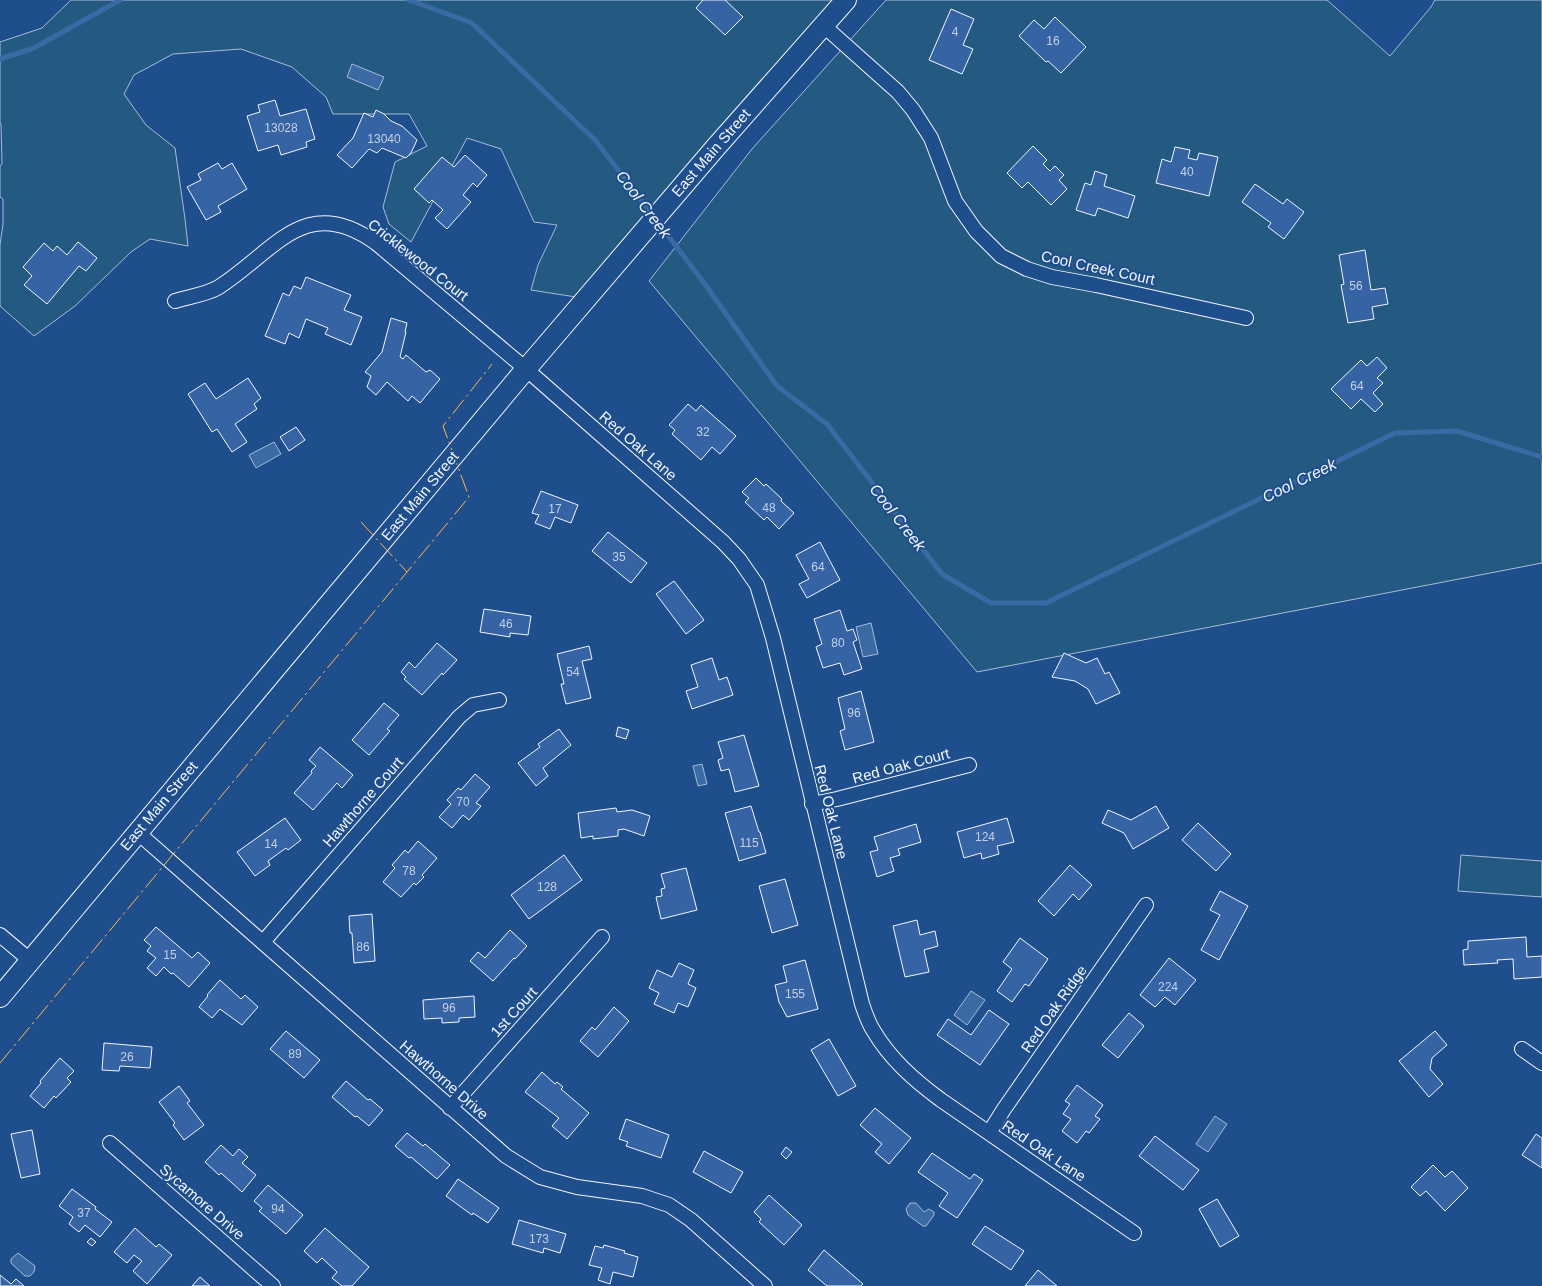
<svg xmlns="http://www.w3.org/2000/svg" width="1542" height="1286" font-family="Arial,sans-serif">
<rect width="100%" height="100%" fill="#1f4e8c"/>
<path fill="#245a82" stroke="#a8bbd7" d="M71,0H834L576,297L531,290L538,265L557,225L534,222L501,149L467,138L411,242L389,224L383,207L395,162L427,146L409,114H333L326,97L292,67L241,49L173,54L134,75L124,94L146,125L175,148L185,219L188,246L150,239L131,252L75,306L34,336L0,306V245L3,224V199L0,197V166L2,164L1,124L0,123V42L42,28Z
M886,0H1327L1390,56L1431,7L1435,0H1542V563L977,672L649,281L752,149Z
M1461,855L1542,861V897L1458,891Z"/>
<path fill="#3b69a3" stroke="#a8bbd7" d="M352,64L384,77L378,90L347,77Z
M274,442L281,454L256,468L249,455Z
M871,623L878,654L863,657L856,627Z
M702,764L707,784L698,786L693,766Z
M971,991L985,1000L967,1025L954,1015Z
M1215,1116L1227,1124L1208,1152L1196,1144Z
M910,1203H916L924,1212L929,1209L934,1212V1215L926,1226H923L908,1215L906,1209Z
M18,1253L35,1266L34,1272L30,1276H25L11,1263V1259Z"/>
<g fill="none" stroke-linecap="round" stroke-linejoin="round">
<path stroke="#3b69a3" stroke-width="5" d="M409,0L472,23L596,141L652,214
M0,59L34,48L120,0
M657,221L707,287L777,386L827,424L942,574L991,603H1046L1395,433L1457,431L1542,457"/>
</g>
<path fill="#3563a3" stroke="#f2f6ff" d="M703,0H725L743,17L725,35L696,8Z
M951,9L974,19L963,45L973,49L962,74L929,60Z
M1055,17L1086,47L1061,73L1048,61L1046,62L1019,36L1034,20L1044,29Z
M275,100L280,116L306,109L315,139L306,142L307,147L281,155L278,145L258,151L247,116L260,112L258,105Z
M376,110L384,114L391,121L402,126L417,140L411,153L406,158L382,148L377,153L369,149L352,168L337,155L353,138L364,113L373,117Z
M1033,146L1047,160L1043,164L1050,171L1055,166L1064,175L1059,180L1067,189L1051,205L1028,182L1022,188L1007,173Z
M1175,147L1190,150L1188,158L1197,160L1199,153L1218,157L1209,196L1156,183L1162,159L1171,162Z
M465,155L487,175L477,187L473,183L463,195L471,202L447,229L435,218L443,210L432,200L429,203L414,189L442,157L454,167Z
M218,163L222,169L232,163L247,189L218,206L221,212L206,220L187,187L201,180L198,174Z
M1095,171L1107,175L1104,186L1135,196L1128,218L1098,208L1095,216L1076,210L1085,183L1091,185Z
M1255,184L1283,204L1287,199L1304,212L1284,239L1268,227L1271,223L1242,202Z
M78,242L97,258L86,271L79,266L47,304L24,285L32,276L23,267L44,243L53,251L57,246L67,255Z
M1365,250L1371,290L1385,288L1388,304L1372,307L1374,319L1348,323L1341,285L1344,284L1339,255Z
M306,277L351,295L344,310L362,317L351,345L325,334L328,328L306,319L299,338L289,333L285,344L265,336L283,293L289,296L294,286L301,289Z
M391,318L407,323L405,332H406L400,357L403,359L406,355L426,372L430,370L440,379L420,403L412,396L408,401L387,382L376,395L367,387L371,376L365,372L382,352Z
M1377,357L1387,368L1377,378L1383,383L1373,393L1383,404L1375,412L1361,399L1351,409L1331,389L1361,360L1367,366Z
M248,378L261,398L254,404L257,409L235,424L247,442L232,452L217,429L212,432L188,394L205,383L216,399Z
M688,404L696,411L701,405L736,436L720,454L712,447L701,460L672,434L675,430L669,425Z
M296,427L305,440L289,451L280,437Z
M756,478L764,486L766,484L782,499L781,501L794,513L779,529L767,517L764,520L745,502L749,498L742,492Z
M541,491L578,505L571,523L555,517L550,529L535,523L539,515L532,513Z
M608,532L647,563L631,583L592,551Z
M820,542L840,580L807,598L799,584L809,579L796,555Z
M674,581L704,620L686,634L656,594Z
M484,609L531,616L528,635L510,633V637L480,632Z
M840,610L847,631L853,629L857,640L853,642L862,669L844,675L840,663L823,668L816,647L822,644L814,619Z
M437,643L457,660L443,675L442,673L422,695L404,679L406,677L401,672L409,662L415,668Z
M589,646L592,659L582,661L591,698L566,704L561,684H564L557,654Z
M1064,653L1086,663L1097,658L1105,674L1109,672L1120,693L1096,704L1088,689L1075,681L1052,677Z
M712,658L719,680L727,677L733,695L692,709L686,691L698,687L691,665Z
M861,691L874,742L845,750L840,731L845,729L838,698Z
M384,703L399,715L387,729L390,731L369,755L352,740Z
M618,727L629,730L626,739L616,736Z
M559,729L571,745L543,768L548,776L536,786L518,763L540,747L538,744Z
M744,735L759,786L735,792L729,769L721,771L718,760L723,758L718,742Z
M320,747L353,775L342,788L337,783L313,810L294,793L312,773L311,771L316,766L309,760Z
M475,774L490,787L476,803L481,806L469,820L463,815L452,828L439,817L451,804L447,800L458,788L461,790Z
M751,806L759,832H760L766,853L739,861L725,813Z
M1156,806L1169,828L1133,849L1124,833L1102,823L1108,810L1131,820Z
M616,808L617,812L632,810L650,816L644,836L624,829L618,830V836L593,839V836L581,838L578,813Z
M285,818L301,840L288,850L286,848L268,861L270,865L255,876L237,852Z
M1007,818L1014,842L997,846L999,854L982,859L981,853L964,858L957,832Z
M1198,823L1231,854L1216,871L1182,840Z
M916,824L921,842L898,849L900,855L890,858L894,871L877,877L870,852L878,850L874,837Z
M418,841L437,858L422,875L424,877L416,885L414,883L401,897L383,882L395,868L392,865L405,850L408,853Z
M564,855L582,880L529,919L511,895Z
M1070,865L1092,885L1079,900L1073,894L1054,916L1038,901Z
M686,868L697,910L661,919L656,897L662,896L661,889L665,888L661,874Z
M785,879L798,925L772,933L759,886Z
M1220,891L1248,906L1219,960L1201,950L1220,915L1210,910Z
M372,914L375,961L354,963L352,933H350L349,916Z
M917,920L920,935L935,931L938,946L924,950L929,972L905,977L893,926Z
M156,927L192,958L198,952L210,963L189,987L173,973L171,974L164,967L156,976L147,968L156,958L147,951L151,946L144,940Z
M510,930L527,946L515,959L514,958L493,981L470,961L478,952L485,958Z
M1526,937L1527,957L1542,956V977L1514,979L1513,959L1497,960L1498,963L1464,965L1463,950L1468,949V941Z
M1020,938L1048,959L1029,986L1025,984L1012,1002L997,991L1012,969L1003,962Z
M1169,958L1196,980L1175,1005L1165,997L1155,1007L1140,995Z
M805,960L818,1009L787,1017L779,1002L775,985L787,982L783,966Z
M679,963L694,970L688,984L696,988L688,1007L678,1003L674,1013L654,1004L659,993L649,988L657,970L672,977Z
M220,980L241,999L245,995L258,1007L242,1025L220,1009L212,1018L199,1007L208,996L207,995Z
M474,996L475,1017L459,1018V1022L442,1023V1018L424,1019L423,1000Z
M614,1007L629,1021L598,1057L580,1041L592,1027L595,1030Z
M989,1010L1009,1024L980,1065L937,1035L948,1019L971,1035Z
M1129,1013L1144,1026L1118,1058L1102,1045Z
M286,1031L320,1060L304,1078L270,1049Z
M1435,1031L1447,1045L1432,1058L1430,1069L1443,1084L1429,1097L1399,1061Z
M829,1039L856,1086L838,1096L811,1050Z
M104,1043L152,1047L150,1068L120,1066L119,1071L102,1070Z
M60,1058L74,1071L67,1078L71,1082L56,1098L54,1096L44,1108L30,1096L41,1083L40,1081Z
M542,1072L555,1084L557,1082L563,1087L561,1089L589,1113L567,1139L552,1126L559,1118L525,1092Z
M346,1081L368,1100L370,1099L383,1110L369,1126L357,1116L355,1117L332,1097Z
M1077,1085L1103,1105L1095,1116L1100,1119L1089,1133L1086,1131L1077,1143L1062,1131L1071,1119L1063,1114L1070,1104L1065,1101Z
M179,1086L190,1101L187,1103L204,1125L184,1140L173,1125L175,1123L159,1102Z
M875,1108L911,1138L889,1164L875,1152L882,1144L860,1125Z
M626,1119L669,1135L661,1158L626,1146L628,1142L619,1139Z
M32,1130L40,1174L21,1178L11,1134Z
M407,1133L423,1146L425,1144L450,1165L437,1179L411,1157L409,1158L395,1146Z
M1536,1134L1542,1138V1168L1522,1155Z
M1155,1136L1199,1170L1183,1190L1139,1156Z
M221,1145L233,1156L239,1149L248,1157L242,1163L256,1175L242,1192L221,1173L219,1175L205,1162Z
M786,1147L792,1152L786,1159L781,1154Z
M704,1151L743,1172L731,1193L693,1172Z
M932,1153L970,1179L974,1174L983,1180L957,1218L939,1206L948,1193L918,1172Z
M1433,1165L1445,1177L1452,1171L1468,1188L1445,1211L1426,1191L1420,1196L1411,1187Z
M458,1179L499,1208L488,1223L473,1213L472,1215L446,1196Z
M268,1185L303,1215L286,1234L259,1211L262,1208L254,1201Z
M72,1189L96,1207L95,1209L112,1222L100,1237L85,1225L79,1232L69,1224L73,1217L59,1206Z
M769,1195L802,1225L784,1245L759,1222L761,1219L754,1212Z
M1217,1199L1239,1236L1220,1247L1199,1209Z
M519,1220L566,1234L560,1253L544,1248L543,1253L512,1244Z
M985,1226L1024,1251L1011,1270L972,1244Z
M135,1228L156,1247L159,1244L172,1255L147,1284L133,1271L142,1261L134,1255L127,1263L114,1252Z
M325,1228L369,1267L352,1286H342L332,1278L337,1272L322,1258L317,1263L304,1251Z
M91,1238L96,1242L92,1246L87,1242Z
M604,1245L625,1251L624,1253L638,1257L633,1277L613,1272L610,1284L598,1280L602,1268L589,1265L595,1246L603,1248Z
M824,1250L863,1284L861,1286H827L808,1270Z
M1038,1270L1057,1286H1025Z
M0,1275L11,1284L16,1279L24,1286H0Z
M200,1277L210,1286H192Z"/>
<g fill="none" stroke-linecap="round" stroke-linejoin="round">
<g stroke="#f2f6ff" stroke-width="16">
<path id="minor" d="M824,26L898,92L913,110L931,138L955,201L976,231L1001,256L1027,269L1052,277L1096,285L1246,318
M175,301C188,297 208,294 219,287C275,251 305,192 376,243L526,369L723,542L739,559L757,585L773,638L862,1004C865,1013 868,1022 873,1030C890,1059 914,1080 941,1100L1134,1233
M812,804L837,799L969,765
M137,832L506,1156L540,1177L577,1187L642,1196L669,1205L691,1220L765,1286
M0,935L31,961
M263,942L459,717L473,705L499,700
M1522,1049L1542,1063
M450,1108L602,937
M989,1133L1004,1109L1146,905
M110,1143L273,1286"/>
</g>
<g stroke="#f2f6ff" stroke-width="22">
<path id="secondary" d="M0,997L526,369L716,147L846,0"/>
</g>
<use href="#minor" stroke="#1f4e8c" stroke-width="14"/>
<use href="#secondary" stroke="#1f4e8c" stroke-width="20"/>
<path stroke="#ffb74d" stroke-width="1" stroke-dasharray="18 4 2.5 4" stroke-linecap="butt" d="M361,522L407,572L469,497L443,426L492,364
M0,1063L407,572"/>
</g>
<g text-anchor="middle" stroke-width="4" stroke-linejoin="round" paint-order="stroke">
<g font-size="12" fill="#c3d1e8">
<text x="955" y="36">4</text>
<text x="1053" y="45">16</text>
<text x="281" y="132">13028</text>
<text x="384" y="143">13040</text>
<text x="1187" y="176">40</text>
<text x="1356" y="290">56</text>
<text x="1357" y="390">64</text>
<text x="703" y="436">32</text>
<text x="769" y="512">48</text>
<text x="555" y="513">17</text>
<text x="619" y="561">35</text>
<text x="818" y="571">64</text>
<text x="506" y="628">46</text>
<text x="838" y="647">80</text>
<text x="573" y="676">54</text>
<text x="854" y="717">96</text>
<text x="463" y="806">70</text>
<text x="985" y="841">124</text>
<text x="749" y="847">115</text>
<text x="271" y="848">14</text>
<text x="409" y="875">78</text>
<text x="547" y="891">128</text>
<text x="363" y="951">86</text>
<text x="170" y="959">15</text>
<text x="1168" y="991">224</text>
<text x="795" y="998">155</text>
<text x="449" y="1012">96</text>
<text x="295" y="1058">89</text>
<text x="127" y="1061">26</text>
<text x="278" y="1213">94</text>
<text x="84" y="1217">37</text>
<text x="539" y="1243">173</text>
</g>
<g font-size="15" fill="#f2f6ff" stroke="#1f4e8c">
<text transform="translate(711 153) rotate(-49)" y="5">East Main Street</text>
<text transform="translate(418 260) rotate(38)" y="5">Cricklewood Court</text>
<text transform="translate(1098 268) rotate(12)" y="5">Cool Creek Court</text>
<text transform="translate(638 446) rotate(41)" y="5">Red Oak Lane</text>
<text transform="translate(420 496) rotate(-50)" y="5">East Main Street</text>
<text transform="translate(901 766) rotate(-15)" y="5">Red Oak Court</text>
<text transform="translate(363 802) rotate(-49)" y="5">Hawthorne Court</text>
<text transform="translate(159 806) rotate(-50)" y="5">East Main Street</text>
<text transform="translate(831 812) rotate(76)" y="5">Red Oak Lane</text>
<text transform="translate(1054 1009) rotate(-55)" y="5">Red Oak Ridge</text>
<text transform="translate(514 1012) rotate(-48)" y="5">1st Court</text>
<text transform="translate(444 1080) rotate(41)" y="5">Hawthorne Drive</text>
<text transform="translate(1044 1151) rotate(34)" y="5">Red Oak Lane</text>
<text transform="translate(202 1202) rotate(41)" y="5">Sycamore Drive</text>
</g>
<g font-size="16" font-style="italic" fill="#f2f6ff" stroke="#1f4e8c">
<text transform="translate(644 204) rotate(53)" y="6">Cool Creek</text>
<text transform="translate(1299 480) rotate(-26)" y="6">Cool Creek</text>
<text transform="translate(898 517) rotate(52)" y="6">Cool Creek</text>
</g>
</g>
</svg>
